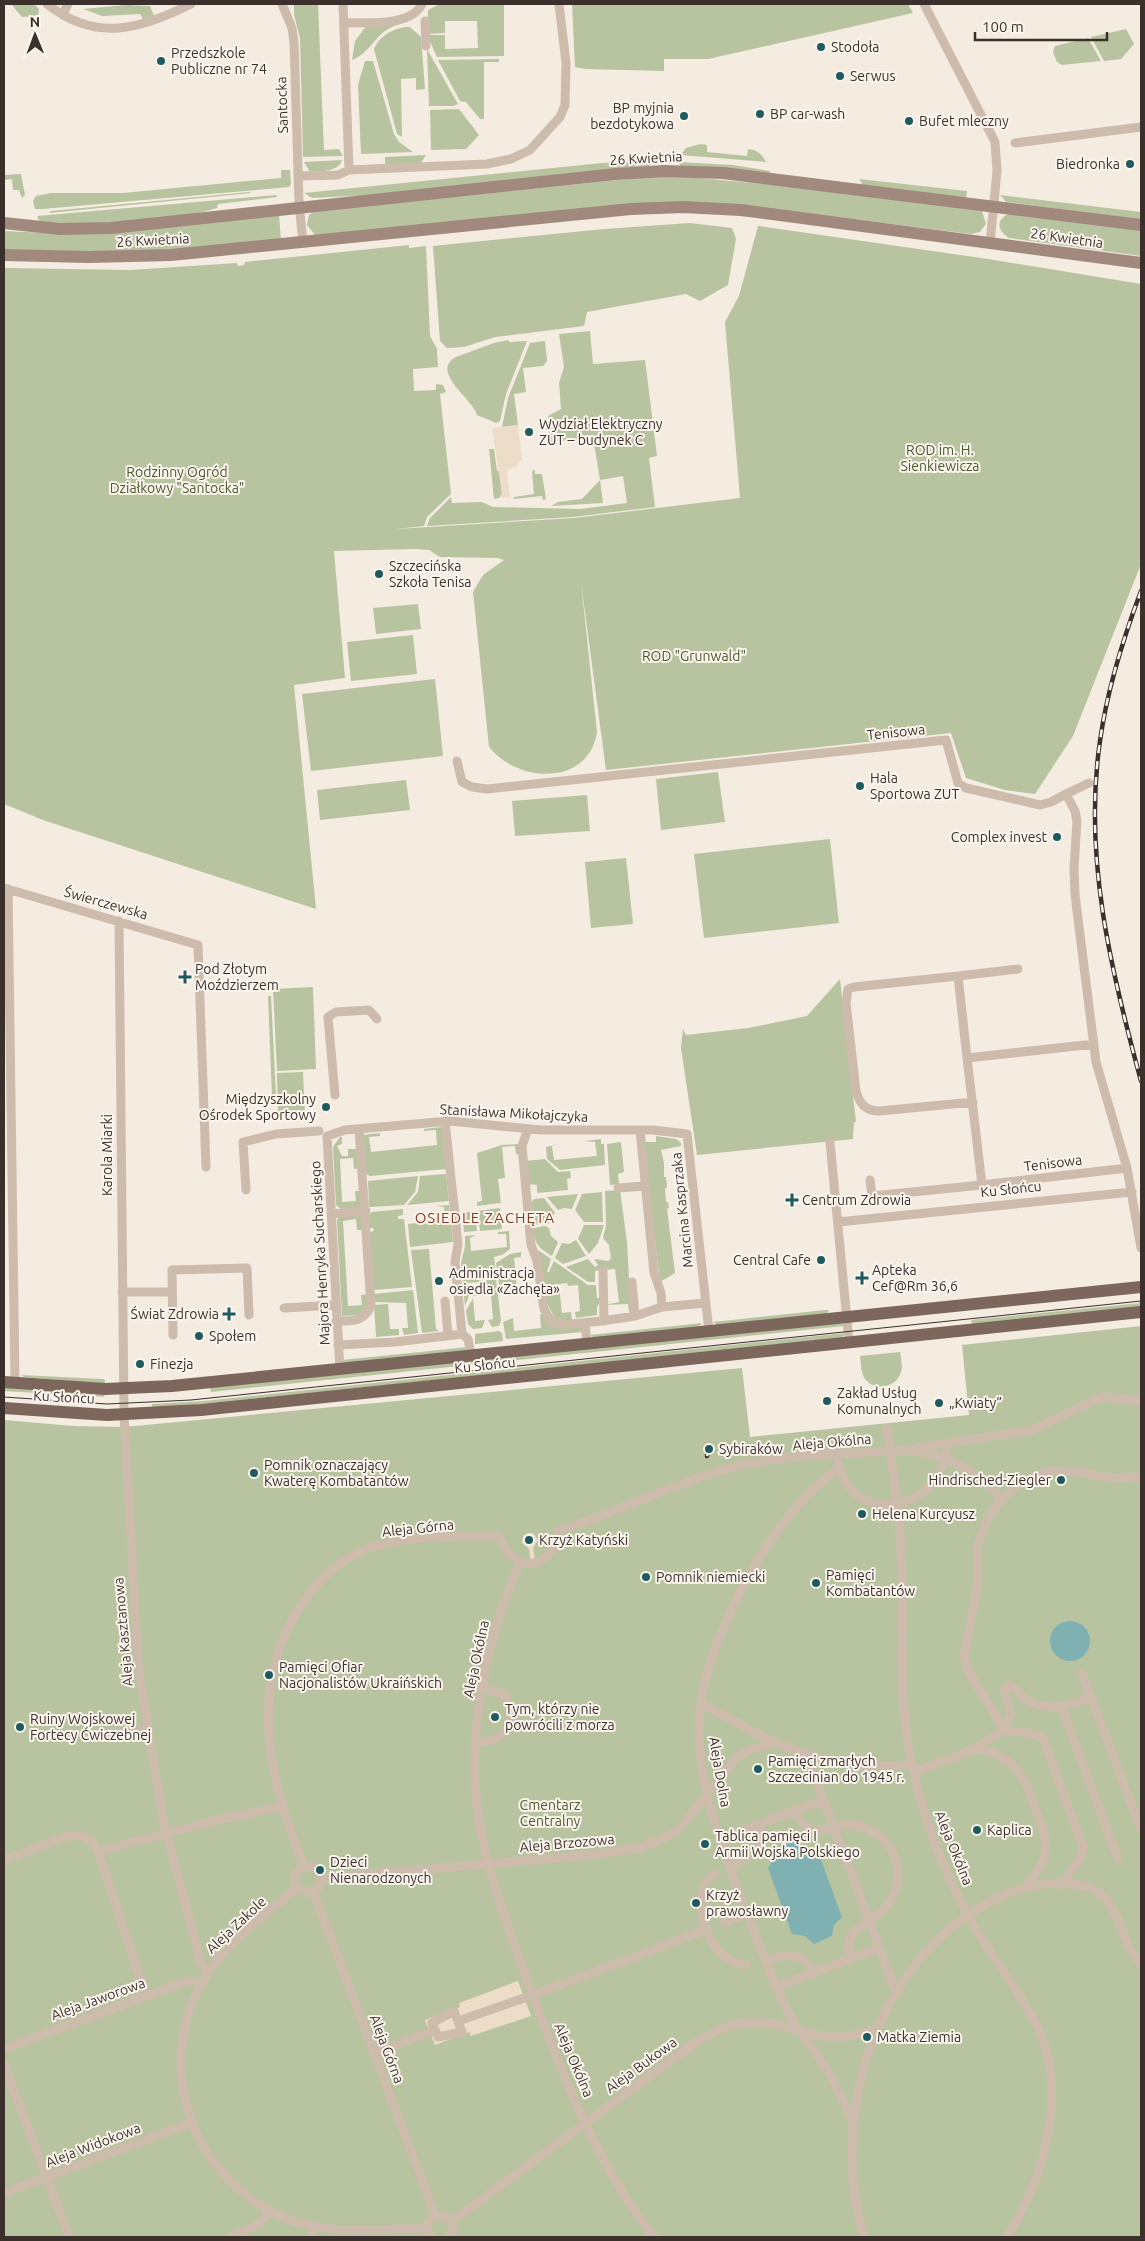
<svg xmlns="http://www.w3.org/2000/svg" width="1145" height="2241" font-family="Ubuntu,sans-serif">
<rect width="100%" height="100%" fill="#f4ebe1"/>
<path fill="#b8c4a0" d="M11,4H34L39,9L38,16L22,17Z
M294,4H318L324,150L339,149L343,156L303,157L300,38L294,15Z
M440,4H504V56L437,57L427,35H445V49L478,48L477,21H445V33L427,34L428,10Z
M572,4H908L913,13L708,59H664V71L585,69L575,67Z
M126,5L150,6L154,16L143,19L140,14L102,16L83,9Z
M400,24C374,31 374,51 352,60L355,41L367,25Z
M410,27L421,37L425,89L416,90V78L401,79L402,137L397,134L374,49C380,35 395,27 410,27Z
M1126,29L1134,44L1121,59L1104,61L1091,37Z
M1088,38L1101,61L1062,65L1057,62L1053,52L1055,46Z
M427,49L458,104L453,106H429Z
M499,59V62H484V119H480L466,102L460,101L438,60Z
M365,61H373L394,134L399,142L413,152L361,154L358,85Z
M459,109L479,135L466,149L431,150L430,110Z
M700,144L707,145V152L747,156L748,149C757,150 762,154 766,162L681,155L686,148Z
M426,155L421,163L385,165V157Z
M342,160C339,172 321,171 310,172L304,162Z
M654,161L649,166L368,195L312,198L304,193L602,163Z
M678,162L733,165L770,171L769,173L681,166Z
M281,170H290L291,184L289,187L43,209H35L33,201L36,196L51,193H123L281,178Z
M21,174L25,195L22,198L19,190H13L12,179L4,180V175Z
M667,175L798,187L982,211L986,224L980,232L971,234L734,204L315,235L307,225L309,215L314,211Z
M859,179L967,191L966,198L863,185Z
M249,192L251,193L49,213L51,211Z
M276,195L277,197L218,204L217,208C166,224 93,225 40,222L37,216Z
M1000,195L1141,212V220L1006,202Z
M279,214L281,241L143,252L4,250V231L48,233Z
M1008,214L1141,229V256L1009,238C998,231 995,221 1008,214Z
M690,223L732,228L736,239L728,285L700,301L686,294L587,312L584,326L495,337L464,347L447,348L440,341L433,246L604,229Z
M758,226L988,259L1141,284V564L1073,736L1035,794L1005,790L966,778L951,733L606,770L581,582L597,732C589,786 519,784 489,747L473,592L483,575L504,560L498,558L440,557L429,550L414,549L334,551L345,678L294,685L316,909L43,820L4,804V268L130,270L237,263L238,266L244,265L245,262L409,245V248L426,246L430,336L437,349L438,367L413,369L414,391L436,390V384L443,385L446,392L440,394L451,494L427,517L424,526L396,529L574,518L740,498L725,322L739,296Z
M590,331L593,364L645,360L657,456L649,458L655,507L573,517L427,526L430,518L451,497L452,503L482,502L493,507L581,509L627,503L623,476L600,480L603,503L551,506L558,502L582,499L600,480L593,437L551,442L548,416L561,409L559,383L564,367L559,334Z
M509,340V342L527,341L506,394L500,421L496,423L477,415C474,400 429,372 456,357L494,343Z
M545,341L547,361L543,366L523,368L526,392L514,394L518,425L502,427L508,398L530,343Z
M489,449H494L497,471H499L502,494L499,498L494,499Z
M535,470V474H542L546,499L543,500L542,496L514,499V497L534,494L532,471Z
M418,604L421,629L376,634L373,608Z
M413,635L417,674L351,681L347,642Z
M435,679L443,756L311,771L302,694Z
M718,772L725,822L661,830L656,779Z
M406,780L410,810L320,820L317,790Z
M587,795L590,831L515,836L512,801Z
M830,839L839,923L704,938L694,854Z
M626,858L633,924L591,928L585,862Z
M840,979L856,1122H854L853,1139L697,1155L681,1048L683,1029L686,1035L748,1028L807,1016Z
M313,987L316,1069L277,1071L273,989Z
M268,996H271L276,1096H272Z
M303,1072L305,1114L278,1115L277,1073Z
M442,1127L446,1169L370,1176L366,1174L363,1135L380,1133V1136L369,1137L371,1152L437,1145L436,1130L424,1131V1129Z
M656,1136L676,1139L681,1143V1146L661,1150L664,1163V1177H666L667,1188H665L666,1202H668L669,1208L667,1209L675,1273L660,1282L643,1142H656Z
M340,1137H342V1144L337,1146L342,1156H348V1149H359L361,1168L354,1169L353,1158L340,1159L342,1202L356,1201L355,1191H362L360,1208L341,1209L336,1205L333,1147Z
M601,1139V1144H604L605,1165L560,1170L547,1159L546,1147L563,1143L552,1146L554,1160L597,1156L595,1142L584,1141Z
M621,1142L624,1172L618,1174L619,1184L610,1185L607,1144Z
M518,1144L520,1154H516L515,1146L502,1147L505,1178L498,1179L501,1203L477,1206V1202L482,1201L477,1153L502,1145Z
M545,1159L558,1172L570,1171L571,1178L567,1179L568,1190L537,1193V1185L528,1184L525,1161Z
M446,1174L449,1201L407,1205L418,1192L420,1176Z
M418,1176L415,1192L404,1205L369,1207L368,1181Z
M620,1190L627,1242L631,1312L629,1313L628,1304L604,1305L619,1302L615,1269L595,1271V1282H588L566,1267L588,1259L595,1267L598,1265L594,1259L608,1261L611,1259L609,1245L603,1238L606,1226L605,1191Z
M602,1192L603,1222H584L575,1210L582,1194Z
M578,1194L572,1209L564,1208L558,1210L547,1197Z
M544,1198L555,1213L550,1218L549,1224L532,1225L530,1204L534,1199Z
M449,1205L453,1242L410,1247L408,1224L445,1220L444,1207L436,1206Z
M500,1208L502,1229L480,1231L477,1211Z
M403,1209V1215L398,1216V1219H404L412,1287L374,1290L370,1232L374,1231L373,1228H370L369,1215L372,1212Z
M475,1211L477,1231L464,1232L462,1213Z
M361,1214L365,1230H357L356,1219L343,1221L348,1306L362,1305L361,1295L369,1294V1304L359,1315L342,1316L337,1220L339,1217Z
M584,1225H604L598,1243L589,1254L578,1239Z
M545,1226L549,1228L551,1236L558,1242L552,1256C538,1247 535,1245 533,1228Z
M509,1231L510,1249L502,1255L494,1257L496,1275L483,1276V1282L463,1283L461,1263L465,1246V1236L476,1235L470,1238L471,1251L507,1247L506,1234H498V1232Z
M576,1240L586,1256L563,1264L555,1258L562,1243L569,1244Z
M429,1249L436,1329L439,1331L422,1333L411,1250Z
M538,1250L551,1259L547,1272H549L554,1261L588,1285H596L597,1298H602L597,1307V1315L576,1318L575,1312L580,1311L578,1285L568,1286L567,1283L544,1286Z
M521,1252V1257L514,1258L517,1289L500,1291L496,1263L510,1254Z
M496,1279L501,1321L499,1326L492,1327L488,1320L493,1319L491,1294L473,1296V1292L470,1293L465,1306L463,1287L486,1285V1280Z
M559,1287L562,1313L571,1312L572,1321L557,1322L545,1300L544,1289Z
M413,1290L418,1333L404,1335L402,1328H408L406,1303L374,1302V1294Z
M473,1298L475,1321L485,1320L482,1328L473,1329L468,1324L466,1311Z
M1141,1303V1307L972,1325L971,1320Z
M388,1304L390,1329H399V1335L376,1337L374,1305Z
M825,1310H829L826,1315L717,1325L713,1322Z
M540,1314L582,1327L583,1332L506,1339L503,1322L513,1318L514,1331L541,1328Z
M702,1323L698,1328L594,1338L590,1335Z
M842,1323L844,1326L211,1392L210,1387Z
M1141,1326V2237H4V1420L73,1426L124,1427L742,1368L750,1437L969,1415L962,1345Z
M499,1331L502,1333L503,1341L475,1344V1334Z
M845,1333L842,1338L152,1409V1404L204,1401Z
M468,1347L466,1350L344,1363L342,1360Z
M900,1352C901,1358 903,1366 901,1372C897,1387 875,1392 865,1379C861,1373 861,1364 860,1356Z
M21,1375L103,1379L105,1380V1384L24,1377Z
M4,1386L105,1392L104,1397L4,1391Z"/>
<path fill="#ecdcc8" d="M518,425L522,460L518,462L517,466L507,470L510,497L499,498L502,493L492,428Z
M528,1533H533L538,1540L533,1548L536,1564H531L529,1549L522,1543L523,1536Z
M518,1981L531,2016L471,2036L469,2032L435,2045L425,2020L460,2007L459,2003Z"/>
<path fill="#7fb0b2" d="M1050 1641a20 20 0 1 1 40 0a20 20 0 1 1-40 0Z
M796,1840L804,1847L817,1849L842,1917L834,1925L832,1936L814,1944L805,1936L792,1934L768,1868L775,1857L777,1848Z"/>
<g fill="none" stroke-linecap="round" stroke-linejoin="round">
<path stroke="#cdbbac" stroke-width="9" d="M47,4C96,43 141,29 191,4
M282,4L292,28L294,42L299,203L303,243
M343,4L349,170
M924,4L995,142L997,171L990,243
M63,14L68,4
M425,21L426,46
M344,23C367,22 411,27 422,4
M1015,143L1141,127
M298,176L338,175L349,170L487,164L511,159L530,150L560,117L565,105L566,63L559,4
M457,761L462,782L472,787L487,789L946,740L958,783L966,788L1040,805L1051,802L1066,794L1075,811L1077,821L1074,868L1075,895L1096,1062L1127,1168L1141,1248
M1066,794L1089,783
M4,888L198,945L206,1167
M8,889L15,1383
M119,921L124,1415L138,1664L163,1820L201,1963L208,1973
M1018,969L958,976L967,1058L1094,1044
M958,976L854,987L848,989L846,1003L856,1091C860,1105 866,1111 880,1111L973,1102
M967,1058L982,1185L1127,1168
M335,1095L328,1017L336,1012L369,1010L377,1019
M445,1121L458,1244L455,1262L462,1334L468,1339L471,1356
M528,1129L522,1146L531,1245L537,1261L544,1309L551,1321L561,1325L602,1321L635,1316L662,1307L705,1303
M640,1130L654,1273L661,1293L662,1307
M830,1142L849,1342
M870,1180L872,1196L982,1185
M618,1188L645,1186
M246,1190L243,1142L276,1134L319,1131
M331,1214L366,1211
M838,1222L1132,1192
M603,1270L604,1321
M632,1282L635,1316
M122,1292H172
M445,1301L448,1336
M284,1308L335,1305
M336,1321C352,1321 364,1322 371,1306L359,1129
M585,1323L587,1344
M173,1335L172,1270L247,1268L249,1315
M338,1345L395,1342L462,1334
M340,1370L327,1136L345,1130L450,1121L541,1130H653L687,1134L709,1331
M887,1429C894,1476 901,1525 902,1573C903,1638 898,1701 912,1765C923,1817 941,1866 967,1913C987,1952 1017,1986 1037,2026C1069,2091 1044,2179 1007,2237
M916,1448L1032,1430L1102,1397L1141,1401
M838,1463C851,1525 937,1514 946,1452
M839,1468C796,1498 758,1553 736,1600C718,1638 699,1683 699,1726C698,1793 729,1867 753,1929C765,1959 776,1991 792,2019C800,2035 813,2047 822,2062C835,2081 843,2102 853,2123
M1082,1673L1141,1830
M701,1703C778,1746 820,1771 912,1765
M1062,1708L1118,1859
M1004,1730L969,1672L964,1656L978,1583L977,1546L988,1518L997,1505L1015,1487L1030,1478L1050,1471L1081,1472L1110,1478L1141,1477
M1004,1730L1011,1713L1004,1691L1008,1685C1015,1686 1018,1692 1023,1697C1044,1714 1069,1706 1091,1697
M93,1737L147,1729
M476,1742C505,1744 522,1718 503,1694L482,1688
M974,1749C1016,1753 1024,1777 1037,1812C1042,1826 1048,1839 1045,1854C1042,1866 1034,1877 1026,1887
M807,1756L896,1992
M914,1772L968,1752L1004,1730L1035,1734L1043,1738L1083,1847L1081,1857L1061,1885
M795,1810C798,1818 804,1827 812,1830C821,1832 830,1828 839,1826C862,1821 886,1835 895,1857C903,1878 895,1902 877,1915C860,1928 842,1931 851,1959
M720,1839L823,1800
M98,1851L218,1820L283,1806
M4,1860L68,1836C81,1834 92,1838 98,1851L146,1996
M730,1866C749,1859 765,1847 758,1825
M295 1879a13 13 0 1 1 26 0a13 13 0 1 1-26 0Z
M304,1867C270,1780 246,1691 300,1607C315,1583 338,1561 364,1550C405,1534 456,1537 499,1536L508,1553L520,1562
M716,1874C683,1889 708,1965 746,1965
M321,1878L582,1856L640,1848L670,1835L682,1826L737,1757L752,1749L773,1743
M298,1887C267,1914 228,1940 206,1976C148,2068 196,2192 300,2223C340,2235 386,2229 427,2228
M313,1891L436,2217
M724,1923L747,1913
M766,1961C785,1953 803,1951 814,1973
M776,1987L879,1948
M533,1995L705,1930
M454,2011L462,2032L438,2037L432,2023Z
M464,2019L524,1998
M4,2049L187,1981L203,1982
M374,2054L435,2030
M4,2064L69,2237
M4,2193L191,2123
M451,2222L696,2042C713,2032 731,2023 751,2022C779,2021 804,2035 831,2037C847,2038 862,2033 877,2028
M230,2237L257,2225L271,2212
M312,2237L313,2227
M431,2237C412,2210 469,2210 449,2237
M654,2237C596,2165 559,2066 527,1980C504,1917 479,1851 475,1783C472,1707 490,1632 520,1562C542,1568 556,1552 558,1531C612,1514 664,1488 719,1471C774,1454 846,1454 904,1450C948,1453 973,1468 1002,1499
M864,2237C826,2113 880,1949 1004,1895C1029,1884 1071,1877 1096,1891C1121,1905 1121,1945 1141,1964"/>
<path stroke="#a18a7d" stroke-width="12" d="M4,223L60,229L111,228L616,174L665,171L723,173L1141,225
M4,255L89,257L171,255L631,209L683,207L741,210L1141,263"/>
<path stroke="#7d675c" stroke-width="12" d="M4,1382L105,1389L172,1386L1141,1287
M4,1408L107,1415L201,1410L1141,1312"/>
<path stroke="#3b302b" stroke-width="1" d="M4,1397L107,1404L191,1400L1141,1301"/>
<g stroke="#3b302b" stroke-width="4.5">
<path id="rail" d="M1141,591C1123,639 1107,690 1100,741C1083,856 1111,971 1141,1081
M707,1456L710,1447"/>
</g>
<use href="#rail" stroke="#fbf5ee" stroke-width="2.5" stroke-dasharray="8" stroke-linecap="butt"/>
</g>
<g fill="#1f5a5e" stroke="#fbf5ee" stroke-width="2">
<circle cx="821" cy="47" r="5"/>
<circle cx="161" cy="61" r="5"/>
<circle cx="840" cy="76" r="5"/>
<circle cx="760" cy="114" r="5"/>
<circle cx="684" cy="116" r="5"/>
<circle cx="909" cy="121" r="5"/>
<circle cx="1130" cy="164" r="5"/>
<circle cx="529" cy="432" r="5"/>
<circle cx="379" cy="574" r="5"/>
<circle cx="860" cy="786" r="5"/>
<circle cx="1057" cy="837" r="5"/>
<path d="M182.5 969.5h5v5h5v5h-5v5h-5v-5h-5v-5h5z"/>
<circle cx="326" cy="1107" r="5"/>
<path d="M789.5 1192.5h5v5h5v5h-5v5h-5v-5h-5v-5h5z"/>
<circle cx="821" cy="1260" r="5"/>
<path d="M859.5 1270.5h5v5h5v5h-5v5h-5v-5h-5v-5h5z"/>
<circle cx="439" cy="1281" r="5"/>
<path d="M226.5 1306.5h5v5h5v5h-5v5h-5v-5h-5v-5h5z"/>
<circle cx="199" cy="1336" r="5"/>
<circle cx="140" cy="1364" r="5"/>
<circle cx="827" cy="1401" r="5"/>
<circle cx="939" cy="1403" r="5"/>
<circle cx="709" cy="1449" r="5"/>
<circle cx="254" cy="1473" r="5"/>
<circle cx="1061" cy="1480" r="5"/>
<circle cx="862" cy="1514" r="5"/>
<circle cx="529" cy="1540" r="5"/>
<circle cx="646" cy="1577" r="5"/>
<circle cx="816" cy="1583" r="5"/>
<circle cx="269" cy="1675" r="5"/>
<circle cx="495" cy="1717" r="5"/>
<circle cx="20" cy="1727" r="5"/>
<circle cx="758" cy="1769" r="5"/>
<circle cx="977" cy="1830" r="5"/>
<circle cx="705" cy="1844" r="5"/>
<circle cx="320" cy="1870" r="5"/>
<circle cx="696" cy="1903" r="5"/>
<circle cx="867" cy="2037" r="5"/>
</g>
<g text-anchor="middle" stroke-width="4" stroke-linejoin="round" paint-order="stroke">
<g font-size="14" fill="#3b302b" stroke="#fbf5ee" text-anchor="start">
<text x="831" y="52">Stodoła</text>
<text x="171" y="58">Przedszkole<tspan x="171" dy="16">Publiczne nr 74</tspan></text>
<text x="850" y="81">Serwus</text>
<text x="674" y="113" text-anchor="end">BP myjnia<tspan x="674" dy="16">bezdotykowa</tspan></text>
<text x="770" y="119">BP car-wash</text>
<text x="919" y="126">Bufet mleczny</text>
<text x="1120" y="169" text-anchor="end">Biedronka</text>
<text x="539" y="429">Wydział Elektryczny<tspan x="539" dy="16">ZUT – budynek C</tspan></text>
<text x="389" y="571">Szczecińska<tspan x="389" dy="16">Szkoła Tenisa</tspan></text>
<text x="870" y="783">Hala<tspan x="870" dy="16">Sportowa ZUT</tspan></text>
<text x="1047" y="842" text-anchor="end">Complex invest</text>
<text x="195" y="974">Pod Złotym<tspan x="195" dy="16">Moździerzem</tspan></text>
<text x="316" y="1104" text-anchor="end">Międzyszkolny<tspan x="316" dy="16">Ośrodek Sportowy</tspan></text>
<text x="802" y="1205">Centrum Zdrowia</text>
<text x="811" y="1265" text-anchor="end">Central Cafe</text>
<text x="872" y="1275">Apteka<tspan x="872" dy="16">Cef@Rm 36,6</tspan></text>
<text x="449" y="1278">Administracja<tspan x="449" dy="16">osiedla «Zachęta»</tspan></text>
<text x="219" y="1319" text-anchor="end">Świat Zdrowia</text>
<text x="209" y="1341">Społem</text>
<text x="150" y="1369">Finezja</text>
<text x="837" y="1398">Zakład Usług<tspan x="837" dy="16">Komunalnych</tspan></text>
<text x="949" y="1408">„Kwiaty”</text>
<text x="719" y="1454">Sybiraków</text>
<text x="264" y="1470">Pomnik oznaczający<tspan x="264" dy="16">Kwaterę Kombatantów</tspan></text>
<text x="1051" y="1485" text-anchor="end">Hindrisched-Ziegler</text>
<text x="872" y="1519">Helena Kurcyusz</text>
<text x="539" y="1545">Krzyż Katyński</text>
<text x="826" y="1580">Pamięci<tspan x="826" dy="16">Kombatantów</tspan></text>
<text x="656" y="1582">Pomnik niemiecki</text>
<text x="279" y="1672">Pamięci Ofiar<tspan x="279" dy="16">Nacjonalistów Ukraińskich</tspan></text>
<text x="505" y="1714">Tym, którzy nie<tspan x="505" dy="16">powrócili z morza</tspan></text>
<text x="30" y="1724">Ruiny Wojskowej<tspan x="30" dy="16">Fortecy Ćwiczebnej</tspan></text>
<text x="768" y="1766">Pamięci zmarłych<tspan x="768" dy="16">Szczecinian do 1945 r.</tspan></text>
<text x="987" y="1835">Kaplica</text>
<text x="715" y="1841">Tablica pamięci I<tspan x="715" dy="16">Armii Wojska Polskiego</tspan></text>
<text x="330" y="1867">Dzieci<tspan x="330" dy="16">Nienarodzonych</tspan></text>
<text x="706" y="1900">Krzyż<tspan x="706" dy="16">prawosławny</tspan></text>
<text x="877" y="2042">Matka Ziemia</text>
</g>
<g font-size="14" fill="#3b302b" stroke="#fbf5ee">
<text transform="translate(282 105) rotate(-92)" y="5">Santocka</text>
<text transform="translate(646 158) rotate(-3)" y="5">26 Kwietnia</text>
<text transform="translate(1067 238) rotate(8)" y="5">26 Kwietnia</text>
<text transform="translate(153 240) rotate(-3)" y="5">26 Kwietnia</text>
<text transform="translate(896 732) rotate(-6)" y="5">Tenisowa</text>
<text transform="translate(106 903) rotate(16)" y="5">Świerczewska</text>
<text transform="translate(514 1113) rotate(3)" y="5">Stanisława Mikołajczyka</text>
<text transform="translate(107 1155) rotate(-90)" y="5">Karola Miarki</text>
<text transform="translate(1053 1163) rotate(-7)" y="5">Tenisowa</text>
<text transform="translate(1011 1189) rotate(-6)" y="5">Ku Słońcu</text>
<text transform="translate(682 1210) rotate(-96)" y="5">Marcina Kasprzaka</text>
<text transform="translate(320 1253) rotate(-93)" y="5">Majora Henryka Sucharskiego</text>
<text transform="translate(485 1365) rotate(-6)" y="5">Ku Słońcu</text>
<text transform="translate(64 1397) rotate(3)" y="5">Ku Słońcu</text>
<text transform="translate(832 1442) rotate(-5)" y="5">Aleja Okólna</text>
<text transform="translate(418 1528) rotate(-6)" y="5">Aleja Górna</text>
<text transform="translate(123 1632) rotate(-95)" y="5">Aleja Kasztanowa</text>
<text transform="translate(476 1659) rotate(-78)" y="5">Aleja Okólna</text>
<text transform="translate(720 1772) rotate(80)" y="5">Aleja Dolna</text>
<text transform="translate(567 1843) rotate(-5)" y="5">Aleja Brzozowa</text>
<text transform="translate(954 1848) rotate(68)" y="5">Aleja Okólna</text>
<text transform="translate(236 1925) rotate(-43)" y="5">Aleja Zakole</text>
<text transform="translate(98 1999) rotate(-20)" y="5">Aleja Jaworowa</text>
<text transform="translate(387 2049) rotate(69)" y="5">Aleja Górna</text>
<text transform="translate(574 2060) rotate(67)" y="5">Aleja Okólna</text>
<text transform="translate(641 2065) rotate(-36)" y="5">Aleja Bukowa</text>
<text transform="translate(93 2145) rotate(-21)" y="5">Aleja Widokowa</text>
</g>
<g font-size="14" fill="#4a5a2e" stroke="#fbf5ee">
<text x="940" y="455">ROD im. H.<tspan x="940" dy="16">Sienkiewicza</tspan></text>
<text x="177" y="477">Rodzinny Ogród<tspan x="177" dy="16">Działkowy "Santocka"</tspan></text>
<text x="694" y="661">ROD "Grunwald"</text>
<text x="550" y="1810">Cmentarz<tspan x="550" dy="16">Centralny</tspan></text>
</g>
<g font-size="15" letter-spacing="1" fill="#8c3b22" stroke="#fbf5ee">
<text x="485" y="1223">OSIEDLE ZACHĘTA</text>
</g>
</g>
<rect width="1145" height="2241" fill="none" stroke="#3b302b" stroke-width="10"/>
<g transform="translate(35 35) rotate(359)" stroke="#fbf5ee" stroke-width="4" paint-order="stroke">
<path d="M0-4L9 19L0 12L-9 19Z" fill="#3b302b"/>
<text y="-8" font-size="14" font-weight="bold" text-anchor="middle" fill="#3b302b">N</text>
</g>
<path d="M975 32v8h132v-8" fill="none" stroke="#3b302b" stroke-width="2.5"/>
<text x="982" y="32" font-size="15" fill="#3b302b" stroke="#fbf5ee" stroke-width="4" paint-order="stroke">100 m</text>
</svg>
